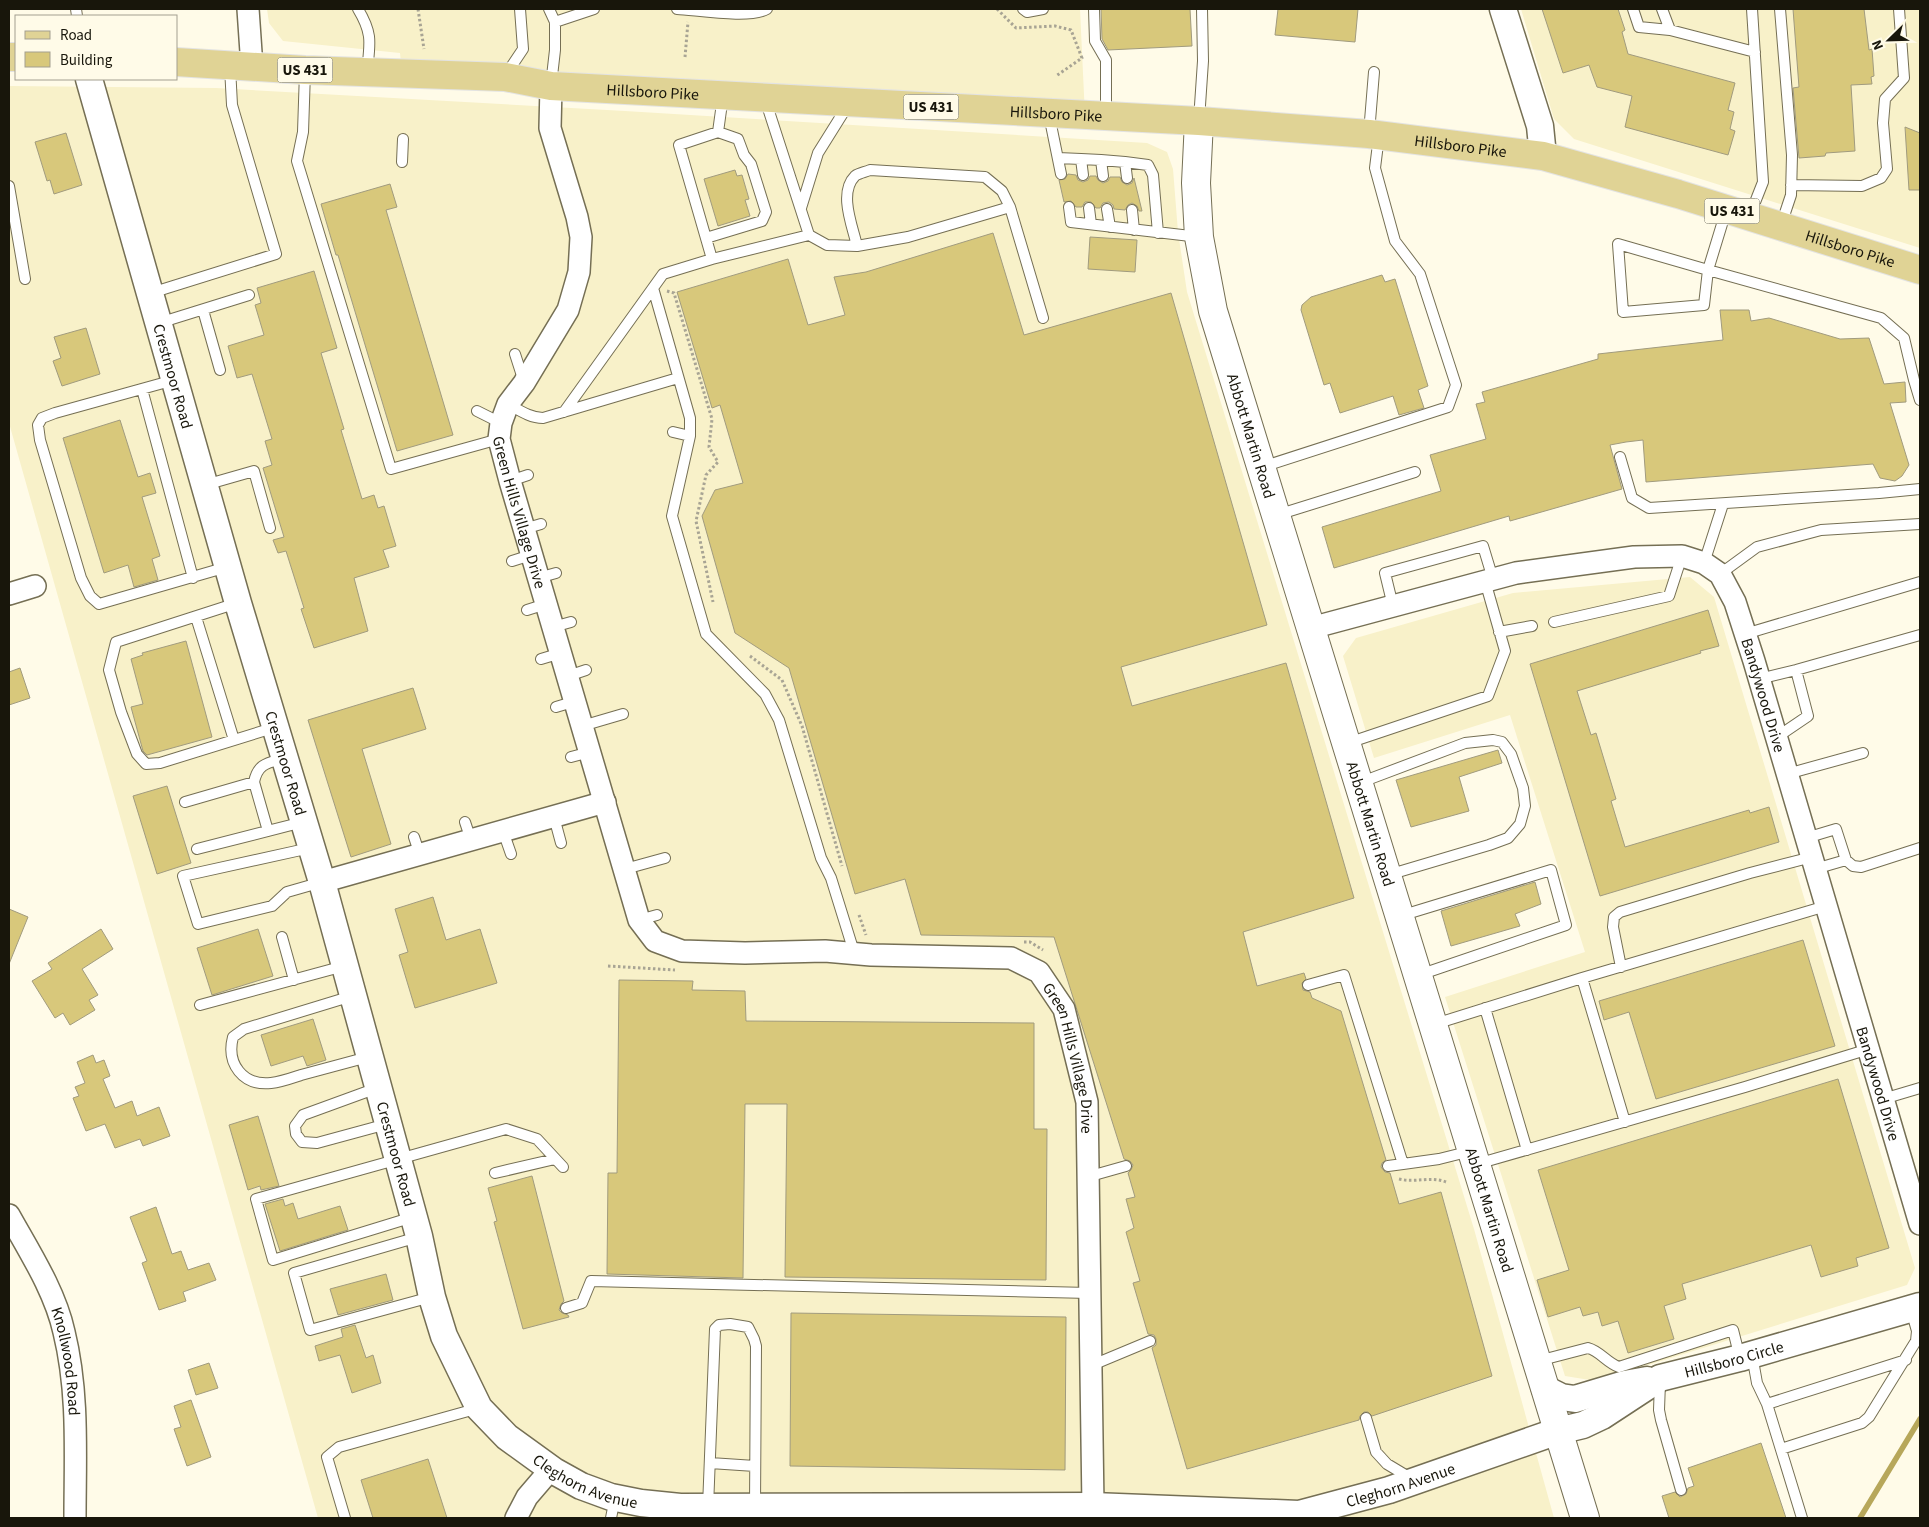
<svg xmlns="http://www.w3.org/2000/svg" width="1929" height="1527" font-family="'Source Sans 3',sans-serif">
<rect width="100%" height="100%" fill="#fffbe8"/>
<path fill="#f8f1c9" d="M267,9H1080L1085,116L402,73L400,53L283,41L269,23Z
M1521,9H1920V248L1574,139L1554,119Z
M9,86L216,88L625,111L1147,143L1167,152L1173,169L1178,232L1187,292L1474,1229L1554,1518H318L9,423Z
M1690,577L1714,597L1915,1268L1907,1285L1596,1381L1565,1376L1445,997L1585,952L1510,715L1374,758L1343,656L1356,638L1513,593Z"/>
<g fill="none" stroke-linecap="round" stroke-linejoin="round">
<path stroke="#b7a75a" stroke-width="5.5" d="M1860,1518L1920,1419"/>
</g>
<path fill="#d8c87b" stroke="#a19b7e" d="M1101,9H1190L1192,46L1108,50L1102,39Z
M1278,9H1358L1355,42L1275,35Z
M1542,9H1618L1625,30L1622,32L1628,54L1735,83L1728,110L1734,112L1730,129L1735,131L1728,155L1625,127L1632,96L1597,87L1589,65L1563,73Z
M1793,9H1864L1869,50L1872,49L1874,76L1871,77L1872,84L1851,85L1855,151L1826,153L1825,156L1799,158L1793,88L1799,87Z
M1905,127L1920,133V190H1909Z
M66,133L82,185L54,194L50,180L47,181L35,142Z
M735,170L737,176L742,175L749,199L745,200L750,216L718,226L704,179Z
M1068,174L1076,175L1078,180L1083,182L1088,180L1090,176H1096L1098,180L1103,183L1108,181L1110,177H1120L1122,182L1127,185L1132,183L1134,178L1142,211H1139L1137,206L1132,203L1128,205L1125,210L1114,209L1113,205L1109,202L1103,203L1100,208H1096L1091,202H1085L1082,207H1076L1071,201L1064,202L1059,180L1065,179Z
M390,184L397,207L386,210L453,435L397,451L338,255H336L321,204Z
M993,233L1024,335L1171,293L1267,625L1121,667L1132,706L1286,663L1354,898L1243,932L1257,986L1304,973L1306,979L1302,983L1303,990L1310,992L1312,998L1341,1011L1386,1160L1382,1163L1381,1167L1385,1172L1390,1173L1399,1204L1441,1192L1492,1376L1372,1416L1368,1412H1364L1360,1416L1359,1420L1187,1469L1152,1348L1156,1345V1339L1154,1335L1148,1334L1133,1283L1140,1281L1126,1232L1134,1228L1126,1199L1135,1197L1128,1173L1131,1170L1133,1165L1130,1161L1124,1159L1054,937L921,935L905,879L855,894L789,668L735,633L702,516L715,490L743,483L720,405L712,408L677,292L788,259L808,325L845,315L834,277L866,272Z
M1090,237L1137,240L1135,272L1088,269Z
M314,271L337,348L321,353L344,429L341,430L362,499L374,495L378,508L384,506L396,546L383,550L389,567L354,578L368,631L314,648L301,609L304,608L286,551L278,553L273,540L284,537L263,468L272,465L265,441L272,439L252,374L237,378L228,346L264,335L255,305L261,303L257,288Z
M1382,275L1385,282L1395,279L1428,386L1418,390L1424,408L1399,415L1393,396L1340,413L1330,383L1324,385L1301,310L1302,305L1311,297Z
M1720,310H1749L1751,321L1769,318L1840,339L1869,338L1884,384L1905,382L1906,402L1890,403L1909,465L1902,476L1895,481L1880,478L1873,464L1646,482L1643,440L1626,442L1610,445L1622,489L1510,521L1509,516L1334,568L1322,527L1441,491L1430,455L1486,439L1476,404L1485,402L1482,392L1598,359V354L1723,340Z
M86,328L100,374L62,386L53,361L61,358L54,337Z
M120,420L138,477L150,473L156,493L142,497L160,556L152,559L158,580L134,587L128,565L104,573L63,438Z
M1708,610L1719,646L1700,651L1701,653L1577,691L1591,735L1596,733L1616,799L1611,801L1625,847L1749,810L1750,813L1769,807L1779,842L1600,896L1530,664Z
M186,641L212,737L147,755L143,751L131,707L143,704L131,659L143,655L142,653Z
M20,668L30,698L9,705V672Z
M413,688L426,729L362,749L391,844L351,857L308,720Z
M1498,750L1502,763L1459,777L1469,811L1411,827L1396,780Z
M167,786L191,863L157,874L133,796Z
M1535,882L1541,904L1515,914L1520,926L1451,946L1441,911Z
M433,897L446,940L480,929L497,983L415,1008L399,955L408,952L395,909Z
M9,909L28,917L9,964Z
M101,929L113,949L82,969L98,995L89,1000L95,1010L70,1025L63,1013L55,1018L32,981L52,969L48,963Z
M258,929L273,976L212,995L197,948Z
M1803,940L1835,1046L1656,1099L1629,1012L1604,1020L1599,1001Z
M619,980L693,981L692,990L745,991L746,1021L1034,1023V1129H1047L1046,1280L785,1277L787,1104H745L743,1278L607,1274L608,1173H617Z
M313,1019L326,1060L307,1066L303,1056L271,1066L261,1035Z
M93,1055L96,1063L104,1060L110,1076L103,1079L115,1108L132,1101L137,1116L159,1107L170,1136L143,1146L140,1139L115,1148L105,1124L86,1131L73,1098L79,1096L75,1087L85,1083L77,1062Z
M1838,1079L1889,1248L1856,1258L1858,1266L1821,1277L1811,1245L1682,1284L1686,1299L1664,1306L1674,1339L1628,1353L1618,1321L1602,1326L1598,1312L1583,1316L1580,1307L1548,1317L1537,1280L1569,1270L1538,1170Z
M258,1116L279,1186L261,1190L260,1186L248,1190L229,1125Z
M532,1176L564,1301L561,1304L559,1310L562,1313L568,1315L569,1317L523,1329L494,1222L497,1221L488,1188Z
M283,1199L285,1206L293,1203L298,1219L340,1206L348,1230L280,1251L265,1204Z
M156,1207L172,1254L181,1251L188,1270L209,1263L216,1280L183,1292L186,1301L159,1310L142,1263L147,1261L130,1217Z
M386,1274L393,1300L338,1315L330,1289Z
M791,1313L1066,1317L1065,1470L790,1466Z
M355,1325L366,1358L373,1355L381,1383L352,1393L340,1355L319,1361L315,1346L343,1337L341,1329Z
M209,1363L218,1388L196,1395L188,1370Z
M191,1400L211,1457L187,1466L174,1429L181,1427L174,1406Z
M1761,1443L1786,1518H1669L1662,1496L1675,1492L1680,1497L1686,1494L1688,1488L1694,1486L1688,1468Z
M428,1459L447,1518H373L361,1480Z"/>
<g fill="none" stroke-linecap="round" stroke-linejoin="round">
<g stroke="#756f54" stroke-width="12">
<path id="service" d="M76,9L77,16
M358,9C373,34 370,43 367,71
M549,9L555,22
M677,9C697,10 751,19 767,9
M1023,9L1027,12L1043,9
M1094,9L1095,41L1106,60V116
M1633,9L1639,27L1670,30
M1662,9L1670,30L1755,52
M1780,9L1792,155L1791,195L1781,225
M305,72L303,132L297,161L391,469L499,439
M505,76L523,49L520,9
M551,85L555,50V22L594,9
M765,99L809,235L827,245L857,246L908,237L1010,207L1043,318
M1049,115L1061,174
M1199,120L1203,61L1202,9
M718,132L723,96
M1369,133L1374,72
M1058,158L1081,159L1083,175
M1081,159L1101,160L1103,176
M1101,160L1125,162L1127,178
M402,162L403,139
M1125,162L1148,165L1153,175L1158,233
M1791,185L1862,186L1881,178L1887,169L1883,123L1885,99L1904,78L1899,9
M9,186L25,279
M1069,207L1071,222L1199,237
M801,208L818,153L848,105
M1089,208L1091,224
M1107,209L1110,227
M1132,210L1134,230
M1726,211L1708,270L1881,318L1904,338L1914,380L1920,400
M1750,215L1763,182L1752,9
M706,238L762,221L766,212L751,164L744,155L738,139L718,132L679,145L712,259
M1618,244L1708,270L1704,305L1623,312Z
M857,246C853,227 838,193 855,176C859,173 866,172 870,170L985,177L1002,191L1010,207
M653,288L690,418V436
M151,293L276,254L232,105L230,67
M203,310L220,370
M159,323L249,295
M515,354L524,382
M174,380L55,413L42,418L38,425L40,440L81,578L90,596L99,604L227,567
M142,389L193,578
M508,404C519,410 530,418 543,418L678,378
M477,411L501,423
M564,412L663,274L712,259L809,235
M673,432L690,436L672,516L706,634L765,694L779,720L821,858L831,878L854,952
M1620,457L1632,498L1649,508L1879,493L1920,489
M1262,467L1448,407L1456,385L1420,274L1395,241L1375,168L1379,136
M510,481L528,475
M205,485L254,471L270,528
M1277,515L1415,472
M524,529L541,524
M512,561L531,555
M1704,563L1723,504
M1720,574L1757,547L1821,530L1920,524
M538,578L556,573
M237,603L116,642L109,670L121,712L137,754L146,764L160,763L276,727
M1393,606L1385,573L1483,546L1493,579
M527,610L546,604
M196,617L234,740
M1554,622L1669,596L1682,556
M553,627L571,622
M1499,632L1532,626
M1745,634L1920,582
M541,659L561,653
M568,676L586,670
M1759,679L1796,670L1920,635
M556,707L576,701
M582,726L623,714
M1777,737L1808,716L1796,670
M1348,743L1488,696L1505,651L1485,581
M571,757L590,752
M1787,774L1863,753
M254,782C258,763 268,763 285,758
M1359,783L1465,743L1493,740L1502,742L1511,754L1523,788L1525,806L1520,824L1508,838L1489,845L1388,875
M185,802L254,782L268,831
M554,817L561,843
M465,822L471,840
M503,831L511,854
M414,837L420,855
M1806,838L1836,829L1846,860L1815,869
M310,848L183,876L198,924L272,906L287,892L322,882
M197,849L303,822
M1846,860L1853,866L1861,867L1920,848
M625,869L665,858
M1400,916L1551,870L1566,925L1419,975
M639,920L657,915
M282,937L294,980
M1621,967L1613,927L1614,917L1620,912L1750,873L1812,857
M1582,978L1826,906
M1308,985L1344,975L1403,1164L1439,1159L1471,1151
M352,996L244,1029L233,1037C226,1064 243,1086 271,1083C281,1082 292,1078 301,1075C324,1069 346,1063 368,1057
M200,1005L344,966
M1485,1008L1527,1150
M1435,1024L1582,978L1625,1122
M377,1088L303,1115L295,1126L296,1134L302,1142L317,1143L387,1124
M1883,1099L1920,1088
M1477,1164L1745,1087L1869,1049
M1388,1166L1403,1164
M495,1173L555,1159
M1087,1177L1126,1166
M413,1217L273,1260L256,1199L506,1129L537,1139L563,1167
M418,1237L294,1273L310,1330L431,1297
M566,1308L582,1303L591,1281L1089,1293
M1752,1355L1757,1383L1767,1404L1802,1518
M1538,1361L1588,1348C1600,1351 1607,1363 1619,1367L1733,1330L1740,1358
M1090,1366L1150,1341
M1660,1382L1659,1410L1661,1420L1681,1490
M1767,1404L1906,1360
M1366,1418L1376,1452L1387,1464L1412,1479
M1781,1449L1862,1423L1869,1417L1916,1341L1917,1331L1911,1310
M710,1463L755,1466
M708,1507L715,1329L719,1325L730,1324L748,1327L754,1339L756,1346L755,1506
M345,1518L327,1457L339,1447L479,1408
M611,1518L615,1498"/>
</g>
<g stroke="#756f54" stroke-width="24">
<g id="minor">
<path d="M248,9L252,67"/>
<path id="s1" d="M551,86L550,128L577,217L581,237L579,272L568,310L524,383L508,404L501,423L499,439L510,481L639,920L655,941L682,951L745,953L825,951L871,955L1011,958L1039,972L1064,1009L1087,1102L1093,1506"/>
<path d="M9,594L35,586"/>
<path id="s2" d="M1311,628L1516,573L1634,557L1682,556L1704,563L1720,574L1735,602L1754,661L1920,1224"/>
<path d="M322,882L605,802"/>
<path id="s3" d="M9,1215C29,1251 55,1291 64,1332C79,1393 75,1456 75,1518"/>
<path d="M516,1518L527,1497L551,1469"/>
</g>
</g>
<g stroke="#756f54" stroke-width="29">
<g id="tertiary">
<path d="M1503,9L1540,126L1543,156"/>
<path id="s4" d="M89,79L238,603L322,882L419,1236L432,1297L444,1336L479,1408L507,1437L554,1471L581,1486L611,1497L641,1503L680,1507L1093,1506L1299,1514L1389,1490L1558,1431L1583,1425L1602,1416L1660,1378L1740,1358L1920,1306"/>
<path d="M1545,1389L1561,1397L1575,1399L1625,1384L1647,1380"/>
</g>
</g>
<g stroke="#756f54" stroke-width="30">
<g id="secondary">
<path id="s5" d="M1199,121L1196,183L1199,237L1213,311L1585,1518"/>
</g>
</g>
<g stroke="#e3e3e2" stroke-width="30">
<g id="primary">
<path d="M9,57H16"/>
<path id="s6" d="M176,62L305,70L505,77L551,86L1199,121L1369,134L1543,156L1678,194L1920,270"/>
</g>
</g>
<path stroke="#a8a494" stroke-width="3" stroke-dasharray="2.5 2.5" stroke-linecap="butt" d="M418,9L424,49
M997,9L1016,28L1055,26L1071,30L1082,58L1056,76
M685,57L688,22
M667,291L674,293L712,419L709,447L718,462L706,475L696,521L713,602
M750,656L782,680L802,726L842,866
M859,915L866,935
M1024,942H1030L1043,950
M608,966L675,970
M1399,1179C1416,1183 1431,1176 1446,1182"/>
<use href="#service" stroke="#fff" stroke-width="10"/>
<use href="#minor" stroke="#fff" stroke-width="21"/>
<use href="#tertiary" stroke="#fff" stroke-width="26"/>
<use href="#secondary" stroke="#fff" stroke-width="28"/>
<use href="#primary" stroke="#e0d395" stroke-width="28"/>
</g>
<g text-anchor="middle" stroke-width="4.5" stroke-linejoin="round" paint-order="stroke">
<g fill="#fffbe8" stroke="#5d5b4d" stroke-width="1">
<rect x="277.5" y="57.5" width="55" height="25" rx="4"/>
<rect x="903.5" y="94.5" width="55" height="25" rx="4"/>
<rect x="1704.5" y="198.5" width="55" height="25" rx="4"/>
</g>
<g font-size="15" font-weight="bold" fill="#18160b">
<text x="305" y="75">US 431</text>
<text x="931" y="112">US 431</text>
<text x="1732" y="216">US 431</text>
</g>
<g font-size="16" fill="#18160b" stroke="#fffbe8">
<text dy="6" stroke="none"><textPath href="#s6" startOffset="478">Hillsboro Pike</textPath></text>
<text dy="6" stroke="none"><textPath href="#s6" startOffset="882">Hillsboro Pike</textPath></text>
<text dy="6" stroke="none"><textPath href="#s6" startOffset="1288">Hillsboro Pike</textPath></text>
<text dy="6" stroke="none"><textPath href="#s6" startOffset="1692">Hillsboro Pike</textPath></text>
<text dy="6" stroke="none"><textPath href="#s4" startOffset="309">Crestmoor Road</textPath></text>
<text dy="6" stroke="none"><textPath href="#s5" startOffset="322">Abbott Martin Road</textPath></text>
<text dy="6" stroke="none"><textPath href="#s1" startOffset="454">Green Hills Village Drive</textPath></text>
<text dy="6" stroke="none"><textPath href="#s2" startOffset="551">Bandywood Drive</textPath></text>
<text dy="6" stroke="none"><textPath href="#s4" startOffset="712">Crestmoor Road</textPath></text>
<text dy="6" stroke="none"><textPath href="#s5" startOffset="728">Abbott Martin Road</textPath></text>
<text dy="6" stroke="none"><textPath href="#s1" startOffset="1388">Green Hills Village Drive</textPath></text>
<text dy="6" stroke="none"><textPath href="#s2" startOffset="956">Bandywood Drive</textPath></text>
<text dy="6" stroke="none"><textPath href="#s4" startOffset="1118">Crestmoor Road</textPath></text>
<text dy="6" stroke="none"><textPath href="#s5" startOffset="1132">Abbott Martin Road</textPath></text>
<text dy="6" stroke="none"><textPath href="#s4" startOffset="2701">Hillsboro Circle</textPath></text>
<text dy="6" stroke="none"><textPath href="#s3" startOffset="159">Knollwood Road</textPath></text>
<text dy="6" stroke="none"><textPath href="#s4" startOffset="1518">Cleghorn Avenue</textPath></text>
<text dy="6" stroke="none"><textPath href="#s4" startOffset="2342">Cleghorn Avenue</textPath></text>
</g>
</g>
<rect width="1929" height="1527" fill="none" stroke="#18160b" stroke-width="20"/>
<rect x="15" y="15" width="162" height="65" fill="#fffbe8" stroke="#a39f90"/>
<rect x="25" y="31" width="25" height="8" fill="#e0d395" stroke="#a39f90"/>
<text x="60" y="40" font-size="15" fill="#18160b">Road</text>
<rect x="25" y="52" width="25" height="15" fill="#d8c87b" stroke="#a39f90"/>
<text x="60" y="65" font-size="15" fill="#18160b">Building</text>
<g transform="translate(1889 40) rotate(247)" stroke="#fffbe8" stroke-width="4" paint-order="stroke">
<path d="M0-4L9 19L0 12L-9 19Z" fill="#18160b"/>
<text y="-8" font-size="14" font-weight="bold" text-anchor="middle" fill="#18160b">N</text>
</g>
</svg>
